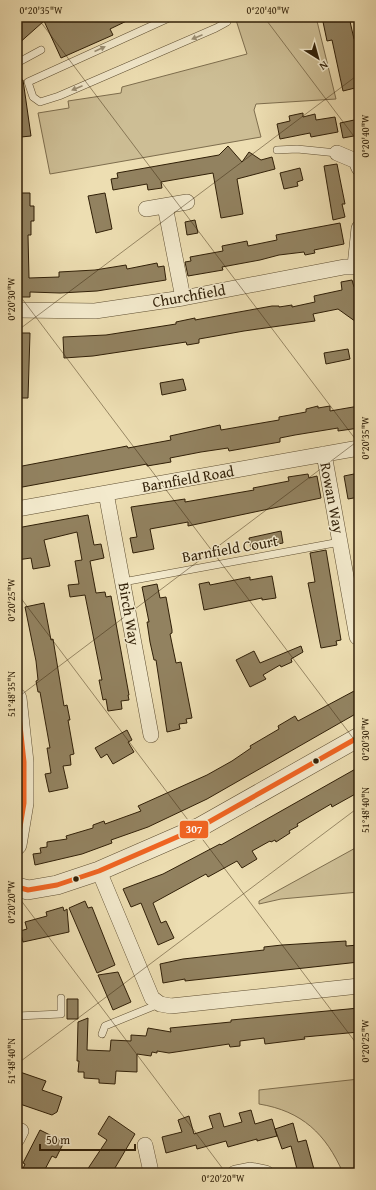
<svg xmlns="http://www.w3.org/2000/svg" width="376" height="1190" font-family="'Gentium Book Plus',serif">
<rect width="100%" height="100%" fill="#eddeb2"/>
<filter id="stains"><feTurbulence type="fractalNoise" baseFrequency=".005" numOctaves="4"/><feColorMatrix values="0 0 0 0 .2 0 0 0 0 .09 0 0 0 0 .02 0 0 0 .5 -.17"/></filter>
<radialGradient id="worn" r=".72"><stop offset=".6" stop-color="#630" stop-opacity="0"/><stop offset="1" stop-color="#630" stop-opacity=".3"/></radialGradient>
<path fill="#cdbe95" stroke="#7e6e4e" d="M235,17H316L336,99L256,104L254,110L261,137L50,174L38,113L69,108L68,101L121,93L122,87L247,54Z
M359,846V892L281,899L259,904V901Z
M359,1079V1173H343C326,1134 302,1111 259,1104V1090Z"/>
<path fill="#928260" stroke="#301f07" d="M17,17H135L110,29L113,35L61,58L44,21L17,45Z
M322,17H349L354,39L357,38L359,49V87L343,91L332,40L327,41Z
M17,80H23L31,136L21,137L17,108Z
M303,113V117L315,114L316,120L335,117L338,132L311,137L310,133L280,139L277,124L290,121L289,116Z
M359,119V135L343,138L340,123Z
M228,146L242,162L249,152L261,160L272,157L275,169L237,179L243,214L221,218L213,173L161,182L162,188L148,190L147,184L113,190L111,179L118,178L117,173L219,155Z
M337,164L345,204H342L345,217L333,220L324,166Z
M300,168L303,180L297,182L298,186L284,189L280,173Z
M17,193H30V206H34V221H31V235H28L29,278L59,277V272L95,270L126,265L127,269L157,263L158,267L164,266L166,280L97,291L60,293L30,292V297H17Z
M105,193L112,229L96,233L88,196Z
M195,220L198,233L187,235L185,222Z
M340,223L344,244L314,250L315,253L305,255L304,252L279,255L260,260L222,267L223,270L188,276L185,262L191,261L190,257L223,251L222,246L247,241L248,246L277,240L276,235Z
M352,280L354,287L359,291V324L338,309L313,314L315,321L244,331L199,339V343L187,345L186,342L93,356L64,358L63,337L106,335L176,324V322L195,318V320L272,306H279V307L292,305V307L315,302L314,296L342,290L341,282Z
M17,333H30L28,398H17Z
M348,349L350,359L326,364L324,353Z
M183,379L186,390L162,395L160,383Z
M318,406V408L330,406V411L359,406V428L338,431V428L295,435L280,438V442L229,451L228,448L201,452L170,458L171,462L147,466V464L17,488V467L122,447L127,446L128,448L171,440L170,436L220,425L221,430L279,420V417L306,412V409Z
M308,474L309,478L317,476L321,498L188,526V522L150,529L154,549L133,553L130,538L137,537L131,507L185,499V502L254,490L253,488L289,481L288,477Z
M354,474L359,497L348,499L344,476Z
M88,515L94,545L101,544L104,558L90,561L96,593L105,592L106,597L111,596L129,695H128L129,700L121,701L122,709L108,711L106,699L103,700L99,680H102L85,595L70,597L68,585L79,584L75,561L82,560L77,532L44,540L50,566L33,569L31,558L17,560V540H19L17,528Z
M281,531L283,543L251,549L249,538Z
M326,550L341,640L336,641L337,645L321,648L308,583L315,582L310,553Z
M272,576L276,598L262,600V598L204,610L199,584L209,582L210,585L250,577V580Z
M157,584L160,598L166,597L172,630V633L170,634L176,663L181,662L192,718L186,719L187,723L179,724L180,729L167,732L156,660H154L150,642L147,622H149L142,587Z
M44,603L51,640L53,639L64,706L67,705L70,720H68L74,754L70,755L71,765L63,766L68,788L49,792L45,774L51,773L47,748H50L40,692H38L36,681L38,680L36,661L25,607Z
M301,646L303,652L291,659L292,662L281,667L280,665L263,675L266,679L250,687L236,660L254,651L260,663Z
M356,690L359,696V712L207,799L148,827L111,840L112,843L82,854L35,865L33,854L41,853L40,848L47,847V842L67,839L66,836L93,828V825L104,821L105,824L141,811L138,806L207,775L232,761L251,748L250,746L279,729L278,726L295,716L298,721Z
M127,730L132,740L128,742L134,752L113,764L107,754L101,758L95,748Z
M359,767V792L332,807L331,804L297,824L298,826L289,831L290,833L276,842L275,840L271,842L270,841L252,851L257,859L242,868L237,861L208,877L206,874L153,903L161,923L166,921L174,938L158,945L141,903L131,907L123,889L163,874L220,844L221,845Z
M85,901L88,908L92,907L115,965L97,973L69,908Z
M63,907L64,911L67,909L69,932L23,942L20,931L27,929L25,922L47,916L46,912Z
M346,941V946L359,945V962L185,981V979L163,983L160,964L183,959L264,950V947L282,945Z
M118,972L131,1002L113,1010L98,975Z
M67,999H78V1019H67Z
M359,1008V1032L304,1037L305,1039L265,1044L264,1038L240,1041V1046L230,1047L229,1044L169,1053L157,1051V1053L152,1052L151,1056L137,1054V1072L116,1071L115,1084L99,1083V1079L84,1078V1072H78L79,1061H77L78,1022L88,1018L87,1050L110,1051L111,1040L131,1041V1035L146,1036L148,1028L171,1032L170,1028L231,1022V1020Z
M17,1071L46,1081L42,1090L62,1097L57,1112L52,1115L17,1103Z
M251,1110L255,1124L272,1119L277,1136L257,1141V1139L228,1147L226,1141L197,1149L196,1145L166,1153L162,1137L182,1132L178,1120L189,1116L194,1134L213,1128L209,1116L220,1113L224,1127L242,1122L239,1113Z
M109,1116L135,1134L112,1173H85L107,1140L98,1134Z
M293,1123L298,1142L306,1140L315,1173H298L291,1146L282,1149L275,1129Z
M40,1130L64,1142L56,1158L52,1156L43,1173H21L25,1164L23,1163Z"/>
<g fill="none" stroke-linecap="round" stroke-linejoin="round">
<g stroke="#5f4f32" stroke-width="8">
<path id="service" d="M171,17L28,82L33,97L40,102L59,96L216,28L227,22L228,17
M17,63L41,50
M277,150L297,149L337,153
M123,582L340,542
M17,1016L61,1014V998
M102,1034L105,1026L159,1004"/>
</g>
<g stroke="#5f4f32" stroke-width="16">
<path id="minor" d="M337,153L356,161L359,168
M165,206L183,298
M146,209L187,202
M355,266L359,228
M17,310L95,311L183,298L344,267H359
M324,454L357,637
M106,493L151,735
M17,509L359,448
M99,871L152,998L160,1004L171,1006L359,986
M17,1139L21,1131
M145,1145L151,1172
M235,1173L250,1170L266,1173"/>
</g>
<g stroke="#5f4f32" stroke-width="20">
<path id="tertiary" d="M17,698L24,762V803L17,845
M17,887L28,890L57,885L99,871L200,827L359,737"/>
</g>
<use href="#service" stroke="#f3eacd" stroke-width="7"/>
<use href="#minor" stroke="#f3eacd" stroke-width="15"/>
<use href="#tertiary" stroke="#f3eacd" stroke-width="19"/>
<g stroke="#f3eacd" stroke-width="8">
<path id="bus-1" d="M17,698L24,762V803L17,845
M17,887L28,890L57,885L99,871L200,827L359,737"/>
</g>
<use href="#bus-1" stroke="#f26522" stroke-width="5"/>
</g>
<defs><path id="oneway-solid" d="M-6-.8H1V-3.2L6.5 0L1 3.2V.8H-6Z"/></defs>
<g fill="#9b8f74">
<use href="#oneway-solid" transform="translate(197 37) rotate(157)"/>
<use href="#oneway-solid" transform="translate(100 49) rotate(-24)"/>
<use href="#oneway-solid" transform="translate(77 88) rotate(157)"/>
</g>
<path fill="none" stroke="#301f07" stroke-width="1" stroke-opacity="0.45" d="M37,17L359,444M264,17L359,143M17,292L359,746M17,331L359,74M17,593L359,1047M17,698L359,440M17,895L226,1173M17,1064L359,807"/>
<g fill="#301f07" stroke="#f3eacd" stroke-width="1.5">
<circle cx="316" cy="761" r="3.5"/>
<circle cx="76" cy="879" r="3.5"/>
</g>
<g text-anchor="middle" stroke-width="3" stroke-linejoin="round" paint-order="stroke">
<g font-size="15" fill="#301f07" stroke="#f3eacd">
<text transform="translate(189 296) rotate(-10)" y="5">Churchfield</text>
<text transform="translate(188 479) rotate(-10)" y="5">Barnfield Road</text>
<text transform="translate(332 498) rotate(79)" y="5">Rowan Way</text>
<text transform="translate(230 549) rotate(-10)" y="5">Barnfield Court</text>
<text transform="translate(129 614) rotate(80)" y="5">Birch Way</text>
</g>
</g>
<rect stroke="#f3eacd" stroke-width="1.5" x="179" y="820" width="30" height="19" rx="4" fill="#f26522"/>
<g font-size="11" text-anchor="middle" font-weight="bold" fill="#fff">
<text x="194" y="833">307</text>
</g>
<rect width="376" height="1190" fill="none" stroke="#eddeb2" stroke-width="44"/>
<g transform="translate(318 58) rotate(143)" stroke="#f3eacd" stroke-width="3" paint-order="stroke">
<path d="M0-3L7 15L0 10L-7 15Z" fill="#301f07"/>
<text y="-6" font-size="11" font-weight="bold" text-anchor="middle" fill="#301f07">N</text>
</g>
<path d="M40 1144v6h95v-6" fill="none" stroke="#301f07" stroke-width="2"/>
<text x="46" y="1144" font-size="12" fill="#301f07" stroke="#f3eacd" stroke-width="3" paint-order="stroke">50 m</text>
<rect x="22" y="22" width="332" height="1146" fill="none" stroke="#301f07" stroke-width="1.5"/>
<g font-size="10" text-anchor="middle" fill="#301f07">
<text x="41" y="14">0°20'35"W</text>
<text x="268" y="14">0°20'40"W</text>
<text transform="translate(365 136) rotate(-90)" y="4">0°20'40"W</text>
<text transform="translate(11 299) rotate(-90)" y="4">0°20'30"W</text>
<text transform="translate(365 438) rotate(-90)" y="4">0°20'35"W</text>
<text transform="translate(11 600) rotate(-90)" y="4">0°20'25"W</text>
<text transform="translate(11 694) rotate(-90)" y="4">51°48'35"N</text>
<text transform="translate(365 739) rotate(-90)" y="4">0°20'30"W</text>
<text transform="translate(365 810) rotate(-90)" y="4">51°48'40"N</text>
<text transform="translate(11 902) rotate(-90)" y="4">0°20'20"W</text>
<text transform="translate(365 1041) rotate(-90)" y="4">0°20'25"W</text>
<text transform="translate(11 1061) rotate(-90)" y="4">51°48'40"N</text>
<text x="223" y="1182">0°20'20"W</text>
</g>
<rect width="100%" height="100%" filter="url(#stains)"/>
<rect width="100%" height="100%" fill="url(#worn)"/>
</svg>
